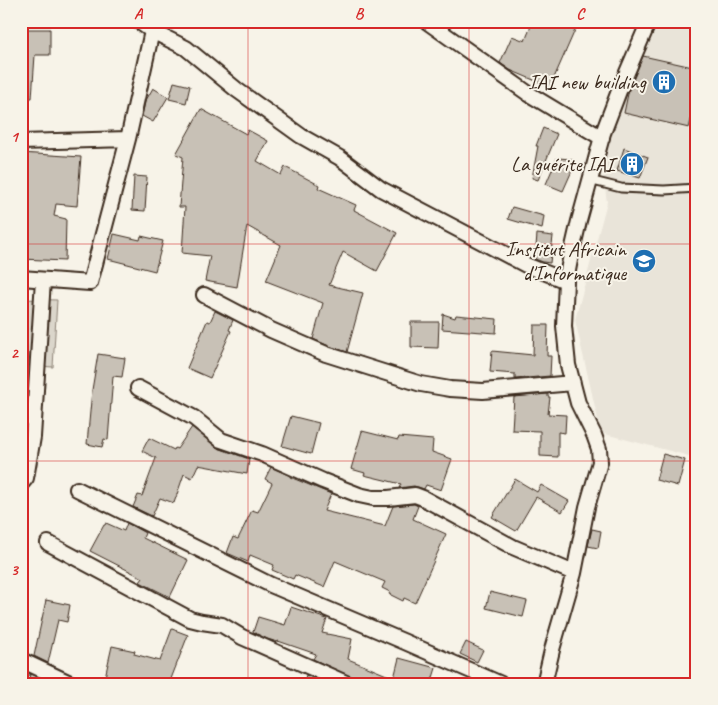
<svg xmlns="http://www.w3.org/2000/svg" width="718" height="705" font-family="Caveat,sans-serif">
<rect width="100%" height="100%" fill="#f7f3e8"/>
<filter id="ink" filterUnits="userSpaceOnUse"><feTurbulence type="fractalNoise" baseFrequency=".02" numOctaves="2"/><feDisplacementMap in="SourceGraphic" scale="10" xChannelSelector="R" yChannelSelector="G"/><feConvolveMatrix kernelMatrix="1 2 1 2 8 2 1 2 1" color-interpolation-filters="sRGB"/></filter>
<g filter="url(#ink)">
<path fill="#e9e4d9" d="M654,21H697V458L601,433L575,320L607,202L600,153Z"/>
<path fill="#dbd6cb" stroke="#8b8074" d="M21,299L57,300L53,367L21,365Z"/>
<path fill="#c8c1b6" stroke="#3b2a1e" d="M533,21H579L550,87L510,70L500,63L512,36L525,41Z
M21,29H50V55H35L32,98H21Z
M643,56L697,68V95L689,128L624,113L629,89Z
M174,82L190,86L186,103L169,99Z
M153,88L168,97L153,122L142,116L145,102Z
M201,109L246,134L248,130L268,141L257,161L281,175L285,167L319,185L318,188L356,205L354,210L397,233L377,271L343,252L329,285L363,293L347,352L329,346L313,339L323,303L266,281L281,245L247,226L237,287L205,281L210,256L182,253L185,207H179L183,157L176,154Z
M543,128L557,134L538,180L532,178L538,146H536Z
M624,148L648,157L640,178L617,171Z
M21,153L81,157L77,206L56,204L54,216L66,219L65,261L21,259Z
M557,158L572,159L571,173L563,191L546,184Z
M134,176L147,177L145,211L132,210Z
M512,207L544,216L542,229L508,219Z
M114,234L140,240L141,236L163,241L155,271L108,259Z
M537,234L553,236L550,263L543,262L535,259Z
M215,311L233,320L229,330L231,331L210,378L187,368L207,321L210,322Z
M443,314L455,318L456,315L497,319L496,333L442,329Z
M411,322H439L438,348L411,347Z
M534,325H548L547,356H551L550,376L515,379V374L490,372L492,351L533,355Z
M98,354L125,358L122,377L113,376L108,440L104,439L102,447L87,444L92,390Z
M548,394V397H550L548,414L566,415L565,433L558,432V457L540,456V431L512,430L514,397Z
M291,416L319,423L311,454L282,446Z
M192,427L218,448L249,459L247,474L198,465L192,478L184,474L174,503L160,498L152,516L133,507L138,495L142,496L156,458L142,451L149,438L174,450L175,448L177,449Z
M362,431L398,440L399,437L433,440L432,452L452,459L441,490L426,485L424,489L414,486L399,488L401,484L364,475L365,473L351,469Z
M663,454L685,460L678,486L656,480Z
M271,467L290,476V477L331,494L324,511L385,526L393,506L414,504L418,506L413,519L446,534L415,603L404,598L403,601L389,594L390,592L382,588L385,582L335,561L324,587L295,575L293,579L272,570L274,565L250,555L248,562L227,553L233,537L238,539L252,510L258,512L272,483L265,479Z
M515,479L537,492L541,485L569,501L562,512L536,497L516,531L492,517Z
M106,523L124,531L127,523L145,533L143,538L188,560L170,597L140,582L143,578L90,551L104,525H105Z
M592,529L601,531L598,548L588,546Z
M490,592L527,601L523,617L486,608Z
M46,600L70,605L67,622L58,620L48,663L34,656Z
M291,607L327,619L322,633L352,639L348,659L394,678L399,658L436,668L431,684H366L313,659L316,654L278,641V642L267,639L253,632L258,617L285,625Z
M172,629L188,635L169,684H134L105,677L112,646L135,651L134,654L160,661Z
M466,642L483,650L477,662L460,654Z
M30,674L51,684H28Z
M306,675L326,684H303Z"/>
<g fill="none" stroke-linecap="round" stroke-linejoin="round">
<g stroke="#3b2a1e" stroke-width="11">
<path id="lane" d="M589,180L621,188L664,190L697,188"/>
</g>
<g stroke="#3b2a1e" stroke-width="18">
<path id="street" d="M138,21L152,31L186,48L237,90L301,136L340,158L381,189L526,265L566,281
M426,21L529,94L602,138
M128,139L152,31
M21,142L128,139L90,283L21,278
M204,295L271,330L326,354L421,384L450,389L483,391L573,383
M138,388L194,418L221,440L262,454L323,481L359,495L373,498H388L415,495L423,498L513,547L574,573
M21,484L26,478L33,437L43,280
M77,489L271,585L405,642L501,684
M48,543L190,619L202,622L222,625L242,637L348,684
M21,660L72,684
M544,684L553,646L574,573L587,507L600,462L599,449L594,435L578,403L568,365L564,326L566,281L570,260L579,221L603,133L619,91L649,21"/>
</g>
<use href="#lane" stroke="#f7f3e8" stroke-width="7"/>
<use href="#street" stroke="#f7f3e8" stroke-width="14"/>
</g>
</g>
<path fill="none" stroke="#d62828" stroke-width="1" stroke-opacity="0.55" d="M248,21V684M469,21V684M21,244H697M21,461H697"/>
<defs>
<g id="building-disc" transform="scale(1.25)"><circle r="9.5" fill="#1f6fb2" stroke="#f7f3e8"/><path d="M-4-6H4V6H1V3H-1V6H-4ZM-2.5-4.3h1.7v1.8h-1.7ZM.8-4.3h1.7v1.8H.8ZM-2.5-1h1.7V.8h-1.7ZM.8-1h1.7V.8H.8Z" fill="#fff"/></g>
<g id="university-disc" transform="scale(1.25)"><circle r="9.5" fill="#1f6fb2" stroke="#f7f3e8"/><path d="M0-5L7-2L0 1L-7-2ZM-4 1L0 2.5L4 1V4Q0 6-4 4Z" fill="#fff"/></g>
</defs>
<g fill-rule="evenodd">
<use href="#building-disc" x="664" y="82"/>
<use href="#building-disc" x="632" y="164"/>
<use href="#university-disc" x="644" y="261"/>
</g>
<g text-anchor="middle" stroke-width="4" stroke-linejoin="round" paint-order="stroke">
<g font-size="21" fill="#3b2a1e" stroke="#f7f3e8" text-anchor="end">
<text x="646" y="89">IAI new building</text>
<text x="614" y="171">La guérite IAI</text>
<text x="626" y="256">Institut Africain<tspan x="626" dy="24">d'Informatique</tspan></text>
</g>
</g>
<rect width="718" height="705" fill="none" stroke="#f7f3e8" stroke-width="55"/>
<rect x="28" y="28" width="662" height="650" fill="none" stroke="#d62828" stroke-width="2"/>
<g font-size="16" text-anchor="middle" font-weight="bold" fill="#d62828">
<text x="138" y="19">A</text>
<text x="359" y="19">B</text>
<text x="580" y="19">C</text>
<text x="14" y="142">1</text>
<text x="14" y="358">2</text>
<text x="14" y="575">3</text>
</g>
</svg>
